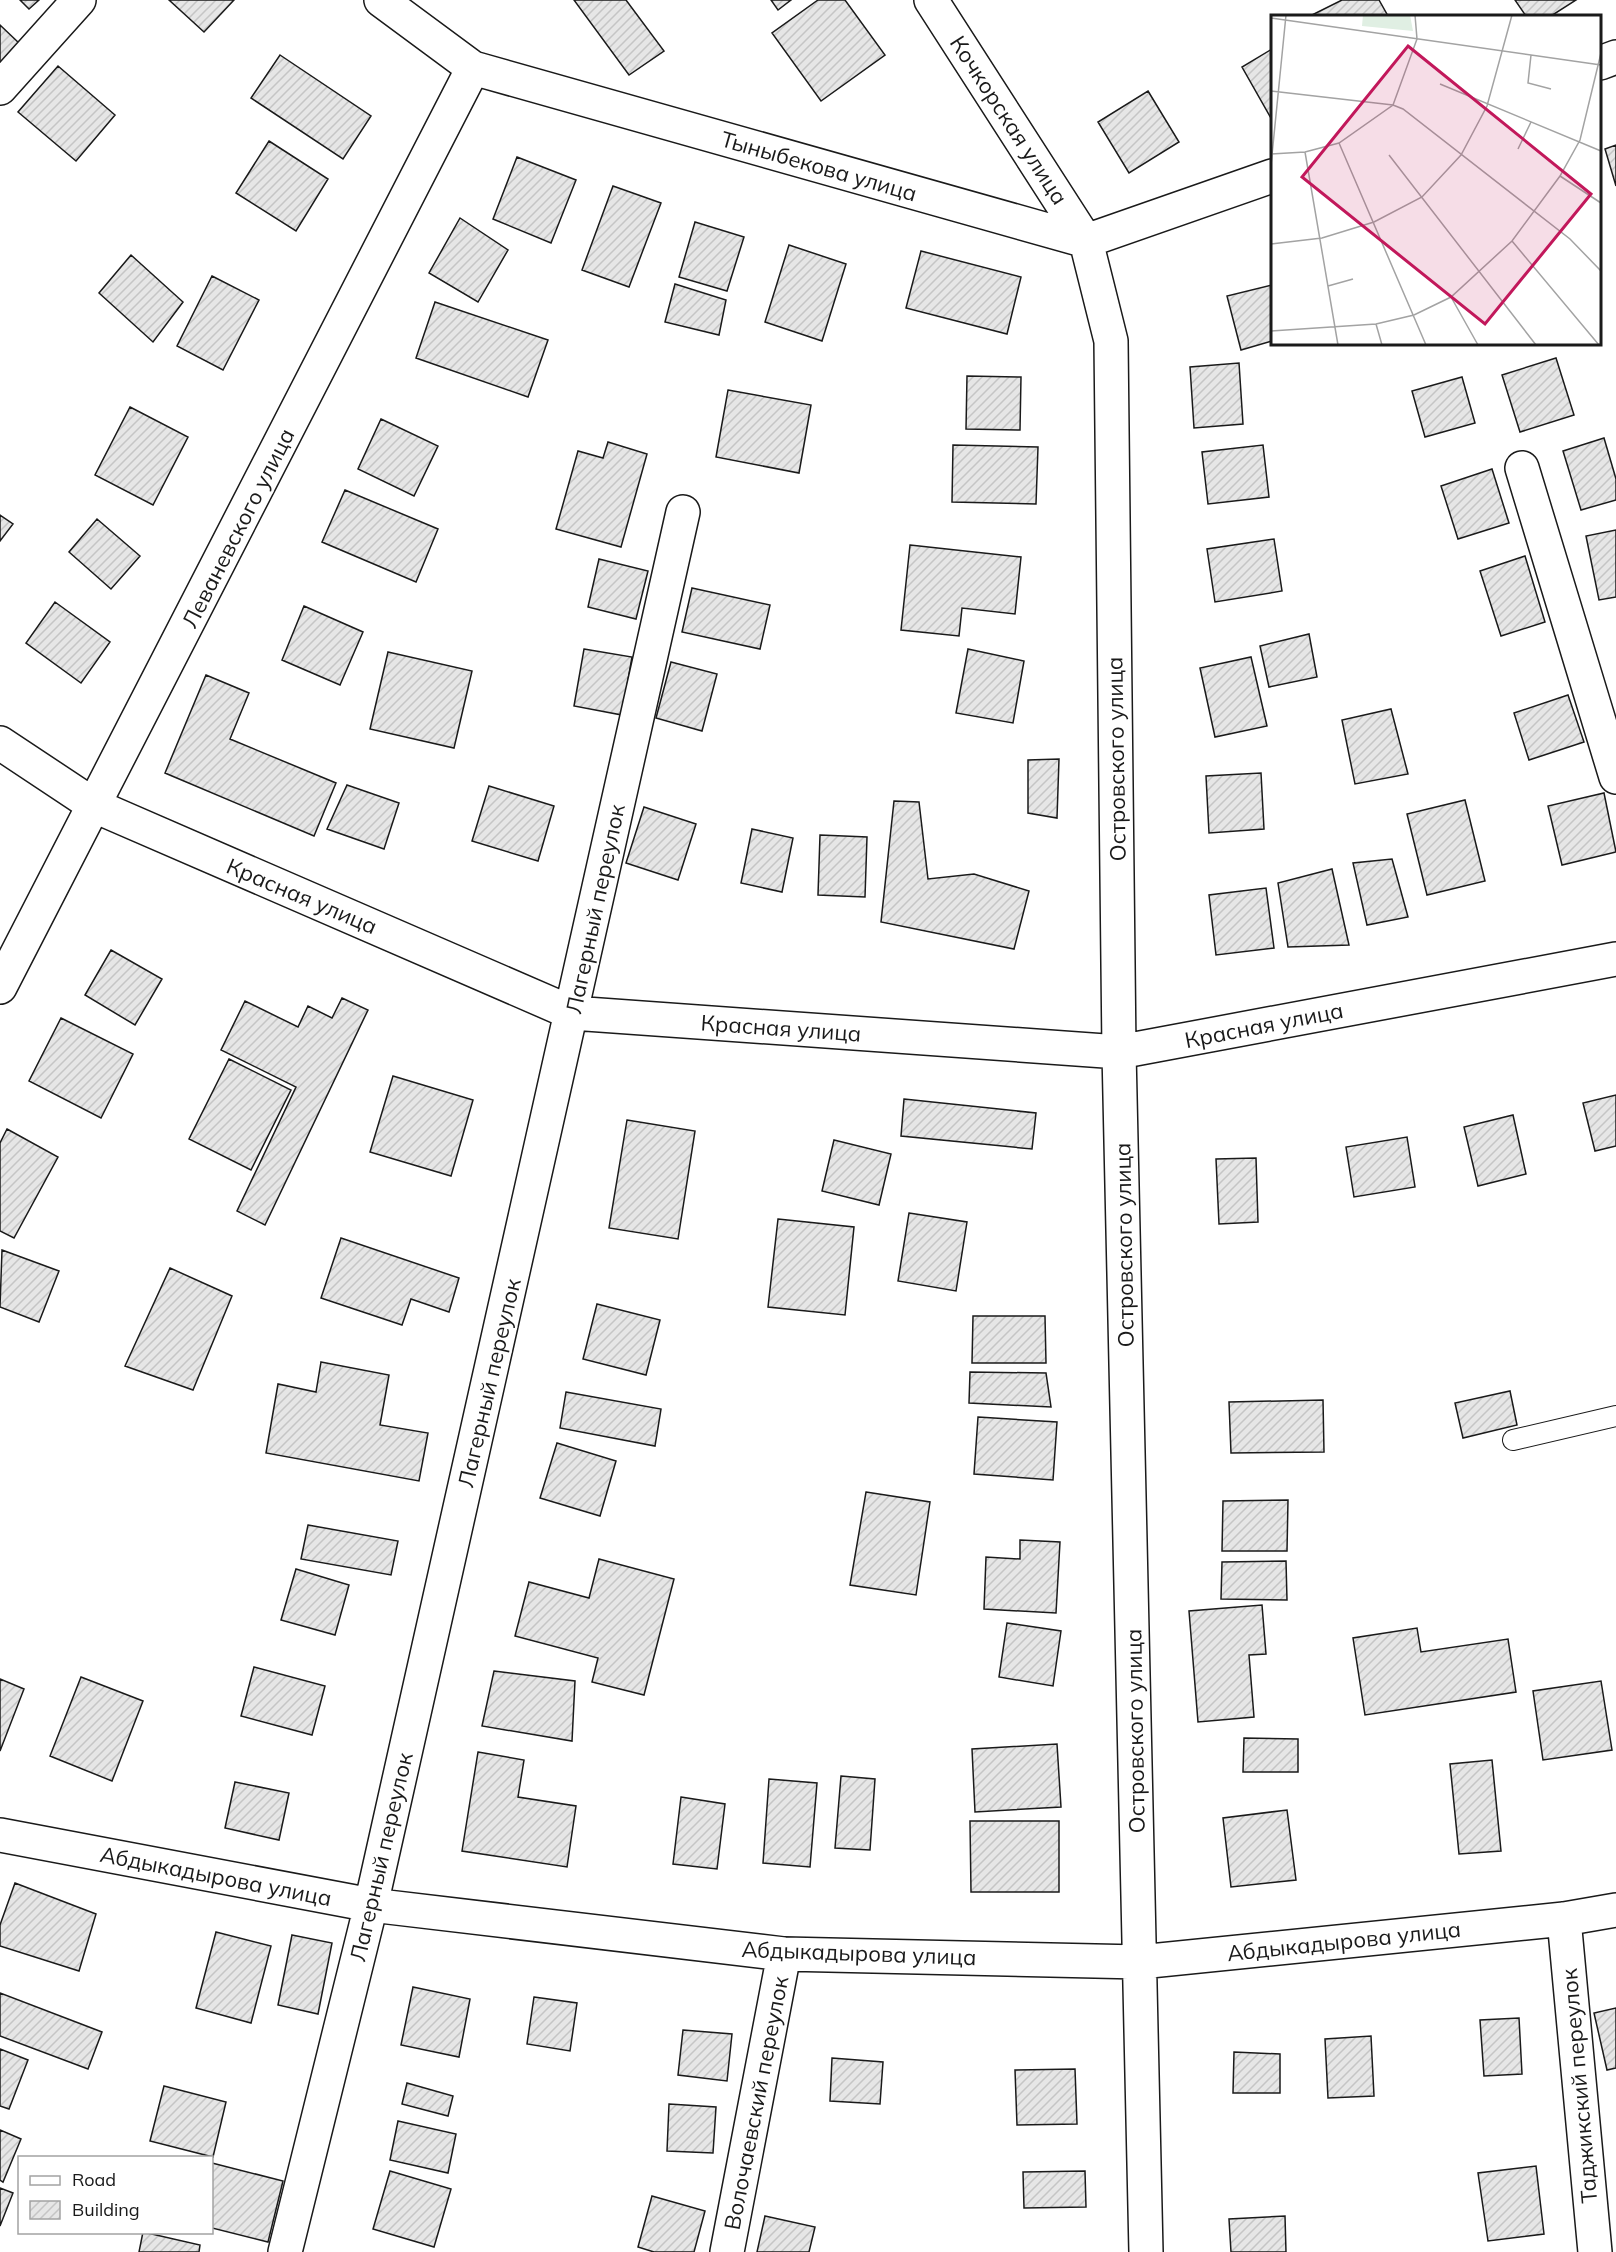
<svg xmlns="http://www.w3.org/2000/svg" width="1616" height="2252" font-family="Mulish,sans-serif">
<defs>
<pattern id="building-hatch" width="6" height="6" patternUnits="userSpaceOnUse" patternTransform="scale(1.5)"><rect width="6" height="6" fill="#e6e6e6"/><path d="M-1 1l2-2M0 6l6-6M5 7l2-2" fill="none" stroke="#c5c5c5"/></pattern>
</defs>
<rect width="100%" height="100%" fill="#fff"/>
<path fill="url(#building-hatch)" stroke="#1a1a1a" stroke-width="1.5" d="M20,0H39L29,9Z
M169,0H234L204,32Z
M574,0H626L664,51L629,75Z
M771,0H791L778,10Z
M818,0H845L885,55L821,101L772,33Z
M1342,0H1379L1388,16H1310Z
M1515,0H1576L1551,16H1526Z
M0,25L20,44L0,65Z
M1272,49V120L1242,67Z
M280,55L371,116L343,159L251,98Z
M58,66L115,115L76,161L18,112Z
M1148,91L1179,142L1129,173L1098,122Z
M269,141L328,179L296,231L236,193Z
M1616,145V186L1605,149Z
M517,157L576,180L551,243L493,219Z
M613,186L661,203L629,287L582,270Z
M460,218L508,250L478,302L429,273Z
M695,222L744,237L727,291L679,277Z
M789,245L846,264L822,341L765,322Z
M921,251L1021,277L1007,334L906,308Z
M131,255L183,302L153,342L99,293Z
M212,276L259,300L223,370L177,346Z
M675,284L726,300L719,335L665,322Z
M1272,285V341L1241,350L1227,296Z
M435,302L548,340L528,397L416,358Z
M1556,358L1574,415L1520,432L1502,375Z
M1239,363L1243,424L1194,428L1190,367Z
M967,376L1021,377L1020,430L966,429Z
M1462,377L1475,423L1425,437L1412,391Z
M728,390L811,405L799,473L716,457Z
M130,407L188,437L153,505L95,475Z
M381,419L438,446L414,496L358,469Z
M1604,438L1616,479V500L1581,510L1563,451Z
M608,442L647,454L621,547L556,529L578,451L603,458Z
M953,445L1038,447L1036,504L952,502Z
M1263,445L1269,497L1208,504L1202,452Z
M1492,469L1509,523L1458,539L1441,486Z
M345,490L438,529L416,582L322,542Z
M0,515L13,524L0,541Z
M97,519L140,556L111,589L69,552Z
M1616,530V597L1599,600L1586,536Z
M1274,539L1282,591L1215,602L1207,549Z
M910,545L1021,557L1015,614L962,608L959,636L901,630Z
M1525,556L1545,622L1501,636L1480,571Z
M599,559L648,571L636,619L588,607Z
M692,588L770,605L760,649L682,632Z
M55,602L110,642L81,683L26,643Z
M304,606L363,632L340,685L282,660Z
M1309,634L1317,677L1269,687L1260,646Z
M584,649L632,657L622,715L574,706Z
M968,649L1024,661L1013,723L956,713Z
M388,652L472,671L454,748L370,729Z
M1251,657L1267,726L1215,737L1200,668Z
M671,662L717,674L702,731L656,718Z
M206,675L249,693L230,739L336,783L314,836L165,773Z
M1568,695L1584,742L1529,760L1514,713Z
M1391,709L1408,774L1355,784L1342,720Z
M1059,759L1057,818L1028,813V760Z
M1261,773L1264,829L1209,833L1206,776Z
M347,785L399,803L384,849L327,829Z
M489,786L554,806L538,861L472,841Z
M1604,793L1616,852L1562,865L1548,806Z
M1465,800L1485,881L1427,895L1407,814Z
M894,801L919,802L928,879L974,874L1029,891L1014,949L881,922Z
M644,807L696,824L678,880L626,863Z
M752,829L793,838L782,892L741,883Z
M820,835L867,837L865,897L818,895Z
M1392,859L1408,917L1367,925L1353,863Z
M1332,869L1349,945L1288,947L1278,883Z
M1266,888L1274,948L1216,955L1209,895Z
M111,950L162,979L135,1025L85,995Z
M342,998L368,1010L265,1225L237,1211L296,1087L221,1050L245,1001L298,1027L308,1006L332,1018Z
M61,1018L133,1054L101,1118L29,1081Z
M229,1059L291,1090L251,1170L189,1139Z
M393,1076L473,1100L451,1176L370,1152Z
M1616,1095V1146L1595,1151L1583,1103Z
M904,1099L1036,1113L1032,1149L901,1136Z
M1513,1115L1526,1174L1478,1186L1464,1127Z
M627,1120L695,1131L678,1239L609,1228Z
M7,1129L58,1157L14,1238L0,1231V1143Z
M1407,1137L1415,1187L1354,1197L1346,1147Z
M834,1140L891,1154L879,1205L822,1191Z
M1256,1158L1258,1222L1219,1224L1216,1159Z
M909,1213L967,1222L956,1291L898,1281Z
M778,1219L854,1227L845,1315L768,1307Z
M341,1238L459,1278L449,1312L411,1299L402,1325L321,1298Z
M2,1250L59,1271L39,1322L0,1307Z
M170,1268L232,1296L193,1390L125,1366Z
M597,1304L660,1320L646,1375L583,1359Z
M973,1316H1045L1046,1363H972Z
M321,1362L389,1375L380,1425L428,1433L419,1481L266,1453L278,1384L316,1392Z
M970,1372L1046,1373L1051,1407L969,1403Z
M1510,1391L1517,1425L1463,1438L1455,1403Z
M566,1392L661,1409L655,1446L560,1428Z
M1323,1400L1324,1452L1231,1453L1229,1402Z
M978,1417L1057,1422L1053,1480L974,1474Z
M557,1443L616,1461L600,1516L540,1498Z
M866,1492L930,1502L916,1595L850,1585Z
M1288,1500L1287,1551H1222L1223,1501Z
M308,1525L398,1541L391,1575L301,1559Z
M1020,1540L1060,1542L1056,1613L984,1609L986,1557L1020,1559Z
M599,1559L674,1579L644,1695L592,1682L598,1658L515,1636L529,1582L589,1598Z
M1286,1561L1287,1600L1221,1599L1222,1562Z
M296,1569L349,1585L335,1635L281,1620Z
M1262,1605L1266,1654L1249,1655L1254,1717L1198,1722L1189,1611Z
M1007,1623L1061,1631L1053,1686L999,1677Z
M1417,1628L1421,1652L1508,1639L1516,1692L1365,1715L1353,1638Z
M254,1667L325,1686L312,1735L241,1716Z
M494,1671L575,1681L572,1741L482,1726Z
M81,1677L143,1701L112,1781L50,1756Z
M0,1679L24,1689L0,1751Z
M1601,1681L1612,1750L1543,1760L1533,1691Z
M1244,1738L1298,1739V1772H1243Z
M1057,1744L1061,1807L975,1812L972,1749Z
M478,1752L524,1760L518,1797L576,1806L567,1867L462,1851Z
M1492,1760L1501,1851L1459,1854L1450,1764Z
M841,1776L875,1779L870,1850L835,1848Z
M769,1779L817,1783L810,1867L763,1863Z
M235,1782L289,1793L279,1840L225,1828Z
M681,1797L725,1804L717,1869L673,1864Z
M1287,1810L1296,1880L1231,1887L1223,1818Z
M970,1821H1059V1892H971Z
M15,1883L96,1914L79,1971L0,1946V1925Z
M216,1932L271,1946L251,2023L196,2008Z
M292,1935L332,1943L318,2014L278,2005Z
M413,1987L470,1999L459,2057L401,2045Z
M0,1993L102,2032L88,2069L0,2036Z
M534,1997L577,2003L570,2051L527,2044Z
M1616,2008V2068L1607,2070L1594,2013Z
M1519,2018L1522,2074L1484,2076L1480,2020Z
M683,2030L732,2034L727,2081L678,2075Z
M1371,2036L1374,2096L1328,2098L1325,2039Z
M0,2049L28,2060L9,2109L0,2106Z
M1234,2052L1280,2054V2093H1233Z
M832,2058L883,2062L880,2104L830,2101Z
M1075,2069L1077,2124L1017,2125L1015,2070Z
M407,2083L453,2096L448,2116L402,2104Z
M164,2086L226,2102L213,2157L150,2141Z
M669,2104L716,2107L713,2153L667,2151Z
M398,2121L456,2134L448,2173L390,2160Z
M0,2130L21,2139L3,2182L0,2180Z
M212,2163L283,2181L268,2242L212,2228Z
M1536,2166L1544,2234L1488,2241L1478,2173Z
M390,2171L451,2189L434,2247L373,2229Z
M1085,2171L1086,2207L1024,2208L1023,2172Z
M0,2188L13,2193L0,2226Z
M652,2196L705,2211L694,2252H654L638,2247Z
M765,2216L815,2227L809,2252H757Z
M1285,2216L1286,2252H1231L1229,2219Z
M143,2232L200,2245L199,2252H139Z"/>
<g fill="none" stroke-linecap="round" stroke-linejoin="round">
<g stroke="#1a1a1a" stroke-width="22">
<path id="lane" d="M1513,1440L1616,1416"/>
</g>
<g stroke="#1a1a1a" stroke-width="36">
<path id="street" d="M381,0L473,68L1086,241L1272,176
M931,0L1086,241L1111,341L1119,1052L1146,2252
M1600,63L1616,57
M0,88L79,0
M1522,468L1616,777
M0,743L95,806L572,1013L1119,1052L1616,959
M0,987L473,68
M0,1835L371,1905L784,1954L1140,1962L1564,1919L1616,1910
M1564,1919L1595,2252
M285,2252L371,1905L683,512
M727,2252L784,1954"/>
</g>
<use href="#lane" stroke="#fff" stroke-width="20"/>
<use href="#street" stroke="#fff" stroke-width="33"/>
</g>
<g text-anchor="middle" stroke-width="4.5" stroke-linejoin="round" paint-order="stroke">
<g font-size="22" fill="#1a1a1a" stroke="#fff">
<text transform="translate(1009 120) rotate(57)" y="8">Кочкорская улица</text>
<text transform="translate(819 166) rotate(16)" y="8">Тыныбекова улица</text>
<text transform="translate(238 528) rotate(-63)" y="8">Леваневского улица</text>
<text transform="translate(1116 759) rotate(-91)" y="8">Островского улица</text>
<text transform="translate(302 896) rotate(23)" y="8">Красная улица</text>
<text transform="translate(595 909) rotate(-78)" y="8">Лагерный переулок</text>
<text transform="translate(1264 1025) rotate(-11)" y="8">Красная улица</text>
<text transform="translate(781 1028) rotate(4)" y="8">Красная улица</text>
<text transform="translate(1124 1245) rotate(-91)" y="8">Островского улица</text>
<text transform="translate(489 1383) rotate(-77)" y="8">Лагерный переулок</text>
<text transform="translate(1135 1731) rotate(-91)" y="8">Островского улица</text>
<text transform="translate(381 1857) rotate(-77)" y="8">Лагерный переулок</text>
<text transform="translate(216 1876) rotate(11)" y="8">Абдыкадырова улица</text>
<text transform="translate(1344 1941) rotate(-6)" y="8">Абдыкадырова улица</text>
<text transform="translate(859 1953) rotate(2)" y="8">Абдыкадырова улица</text>
<text transform="translate(1579 2086) rotate(-95)" y="8">Таджикский переулок</text>
<text transform="translate(756 2103) rotate(-79)" y="8">Волочаевский переулок</text>
</g>
</g>
<g transform="translate(1271 15)">
<rect width="330" height="330" fill="#fff"/>
<path d="M92,0H139L142,16L91,11Z" fill="#e0efe3"/>
<path fill="none" stroke="#a3a3a3" stroke-width="1.5" d="M0,3L330,50M260,40L257,68L280,74M169,69L330,136M0,76L122,90L132,94L299,224L330,256M68,128L155,330M247,134L260,107M34,137L67,330M0,139L34,137L68,128L122,90L146,24L144,0M118,140L265,330M0,150L15,0M289,161L330,188M241,226L328,330M0,229L51,223L103,207L151,182L190,140L216,91L241,0M57,271L82,264M180,282L207,330M105,309L111,330M0,316L105,309L143,300L180,282L241,226L289,161L309,125L330,38"/>
<path fill="#c2185b" fill-opacity="0.15" stroke="#c2185b" stroke-width="3" d="M137,31L320,179L214,309L31,162Z"/>
<rect width="330" height="330" fill="none" stroke="#1a1a1a" stroke-width="3"/>
</g>
<rect x="18" y="2156" width="195" height="78" fill="#ffffff" stroke="#a3a3a3" stroke-width="1.5"/>
<rect x="30" y="2176" width="30" height="9" fill="#ffffff" stroke="#a3a3a3" stroke-width="1.5"/>
<text x="72" y="2186" font-size="18" fill="#1a1a1a">Road</text>
<rect x="30" y="2201" width="30" height="18" fill="url(#building-hatch)" stroke="#a3a3a3" stroke-width="1.5"/>
<text x="72" y="2216" font-size="18" fill="#1a1a1a">Building</text>
</svg>
